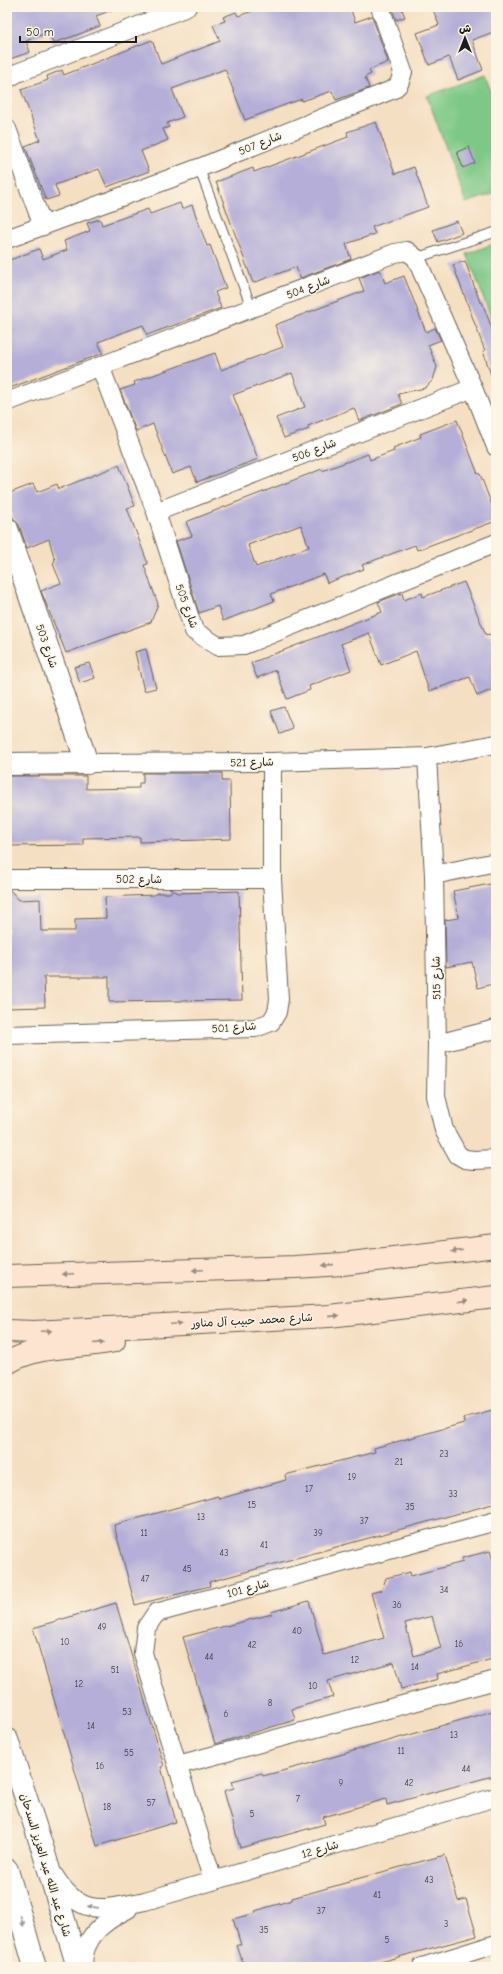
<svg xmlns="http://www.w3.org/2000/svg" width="503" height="1974" font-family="'Comic Neue','Playpen Sans Arabic',sans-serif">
<rect width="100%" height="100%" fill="#fcf5e5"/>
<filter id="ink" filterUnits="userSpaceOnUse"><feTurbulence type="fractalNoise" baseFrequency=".025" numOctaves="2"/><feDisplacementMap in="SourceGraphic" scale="8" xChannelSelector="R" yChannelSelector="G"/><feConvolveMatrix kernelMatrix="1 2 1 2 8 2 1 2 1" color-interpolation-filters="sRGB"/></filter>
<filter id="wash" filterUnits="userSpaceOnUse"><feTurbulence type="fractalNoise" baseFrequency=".012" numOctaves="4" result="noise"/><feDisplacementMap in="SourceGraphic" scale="16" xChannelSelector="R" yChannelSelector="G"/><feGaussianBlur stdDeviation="0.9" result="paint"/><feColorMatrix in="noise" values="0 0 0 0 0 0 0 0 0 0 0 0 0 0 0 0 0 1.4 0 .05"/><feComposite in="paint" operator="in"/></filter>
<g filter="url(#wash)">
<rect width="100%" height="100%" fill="#f5dfc2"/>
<path fill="#7dc886" stroke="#4c7251" d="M485,75L496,105V193L466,203L427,96Z
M496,243V331L467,254Z"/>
<g id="blocks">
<path fill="#b4aed8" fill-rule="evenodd" d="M7,7H117V8L96,16L100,26L74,36L53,43L49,32L26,41L30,52L7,60Z
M264,7H350L355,22L372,16L388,62L369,70L371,74L365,77L369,88L336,100L332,91L302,101V99L290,103L245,120L225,69L172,89L183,117L167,123L169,127L163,129L168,140L141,151L149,171L107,187L99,169L55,185L59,196L46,200L25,146L40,140L21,90L48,80L47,76L62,70L64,75L152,40L161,64L220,41L213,25L225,21L223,17L236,12L238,16Z
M395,7H401L405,17L396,20L392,8Z
M432,7H496V31L472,40L483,70L458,80L449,57L429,65L417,33L439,25Z
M376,122L395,174L414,167L428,207L372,227L375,234L346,244L351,259L300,278L296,267L253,283L216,182L253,168L254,172L348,137L347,132Z
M469,147L475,163L463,168L457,152Z
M180,203L182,209L192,205L207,246L210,245L226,288L215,292L221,308L147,335L143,325L98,342L103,353L7,389V261L39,249L43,259L67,250L64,241L90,231L87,223L100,219L102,225L148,209L150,214Z
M457,221L462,233L438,242L433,230Z
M465,261L480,302H482L496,339V384H494L483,351H485L453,265Z
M380,270L385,283L404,276L426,332L435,328L441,340L428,345L437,367L433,380L425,388L398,394L402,404L359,421L354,408L308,426L309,429L284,438L276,418L305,407L292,373L233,395L258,459L197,482L191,467L172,474L153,424L136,431L120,390L135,385L134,382L215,353L221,370L283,347L275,325L364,291L359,278Z
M457,420L478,474H480L496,516V521L417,550L415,545L362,565L364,569L327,583L324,574L271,594L274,601L223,621L218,606L199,613L176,541L192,536L186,522L322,469V471L368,454L370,460L394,451L393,448L421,437L420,434ZM301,525L309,547L256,567L248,545Z
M119,465L135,506L127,508L148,564L144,565L158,604L151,622L66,653L41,591L61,583L53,564L55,560L49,539L27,548L19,525L13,518L7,503V494L33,484L37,492L57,484L59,489Z
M464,582L486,635L490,634L492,639L496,638V688L477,696L470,677L429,691L416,651L381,665L369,633L341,644L351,670L309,686L310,690L287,699L276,670L257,678L251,663L382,612L378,602L402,593L404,600L422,593L423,597Z
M146,649L156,688L144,691L135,652Z
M89,663L95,678L80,683L74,667Z
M284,707L293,729L280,734L271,711Z
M143,773H222V781H230L231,839L140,842V837L83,838V845L7,846V776H86V789L139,788V783H143Z
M496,883V983L478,988L472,962L446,967L445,920L459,918L453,891Z
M7,890H10L19,900L40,899L41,931H75V919L106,918L105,897L154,895L157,893H170L172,890L179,893L239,891L242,1000L109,1002V977H44L45,1007L7,1008Z
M496,1409V1503L209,1582L210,1586L135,1605L114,1525L218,1496L219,1499L286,1480L285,1475L375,1452L374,1448L464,1423L463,1418Z
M490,1551L496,1571V1658L437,1674L438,1679L401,1689L394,1662L328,1681L333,1697L292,1709L295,1720L215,1744L183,1637L272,1614L271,1612L309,1601L324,1655L384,1638L371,1593L382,1590L386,1578L410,1572L411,1576L463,1562L462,1558ZM432,1616L441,1648L414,1656L405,1623Z
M116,1603L164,1766L161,1767L176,1822L97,1846L33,1628Z
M496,1710V1775L387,1805L386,1799L323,1817L325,1824L240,1848L224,1791L234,1788L232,1781L262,1773L263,1776L308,1764Z
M445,1855L458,1901L466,1899L477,1936L361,1967H244L237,1945H241L233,1919L256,1913L255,1911L292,1900V1898L349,1882V1881Z"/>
</g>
</g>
<g filter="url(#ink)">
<use href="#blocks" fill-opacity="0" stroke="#686056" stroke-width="1"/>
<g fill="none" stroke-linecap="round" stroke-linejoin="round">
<g stroke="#686056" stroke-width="11">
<path id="service" d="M199,168L252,309
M416,258L496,232"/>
</g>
<g stroke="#686056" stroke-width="20">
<path id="minor" d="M7,79L17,73L187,7
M7,129L43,226
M7,239L199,168L394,89L399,84L403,72L380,7
M100,366L156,512L194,631L218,646L244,645L496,543
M7,402L395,253L407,251L416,258L473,388L496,447
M156,512L473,388
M427,757L434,875L437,1044L436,1096L444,1130L458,1155L465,1159L474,1160L496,1159
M87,763L272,762L427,757L496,744
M434,875L496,862
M7,879H272
M7,1035L255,1028L271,1022L277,1012L279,999L272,879V762
M437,1044L496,1029
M178,1765L496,1680
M53,1874C80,1918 101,1910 145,1901L496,1797
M213,1881L143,1653L146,1628L156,1613L496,1521
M83,1967C82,1937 104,1921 128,1909
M422,1967L496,1944"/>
</g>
<g stroke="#686056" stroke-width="24">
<path id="tertiary" d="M7,529L87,763L7,764
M7,1740L43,1850L78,1967
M7,1870L35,1967"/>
</g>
<g stroke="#686056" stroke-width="24">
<path id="secondary" d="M7,1276L295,1267L342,1264L496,1246
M7,1331L34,1332L329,1316L496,1297
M7,1363C42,1343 77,1349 114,1341"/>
</g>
<use href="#service" stroke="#fff" stroke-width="9"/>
<use href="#minor" stroke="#fff" stroke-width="18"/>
<use href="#tertiary" stroke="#fff" stroke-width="22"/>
<use href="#secondary" stroke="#fde4d1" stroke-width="22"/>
</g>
<defs><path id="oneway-solid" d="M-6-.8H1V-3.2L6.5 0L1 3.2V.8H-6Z"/></defs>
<g fill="#988a80">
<use href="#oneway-solid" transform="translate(457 1251) rotate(173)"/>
<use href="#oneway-solid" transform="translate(328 1265) rotate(176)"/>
<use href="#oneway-solid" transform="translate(198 1270) rotate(178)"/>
<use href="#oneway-solid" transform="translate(68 1274) rotate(178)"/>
<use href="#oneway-solid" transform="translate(463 1301) rotate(-7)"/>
<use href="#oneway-solid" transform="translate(334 1316) rotate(-6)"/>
<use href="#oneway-solid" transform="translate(176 1324) rotate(-3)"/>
<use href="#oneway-solid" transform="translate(46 1331) rotate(-3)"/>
<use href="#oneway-solid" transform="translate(99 1343) rotate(-5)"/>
</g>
<g fill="#999">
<use href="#oneway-solid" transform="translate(93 1907) rotate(-172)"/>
<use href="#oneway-solid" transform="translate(22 1921) rotate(74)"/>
</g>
</g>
<g text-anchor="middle" stroke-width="3" stroke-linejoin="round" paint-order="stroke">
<g font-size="9" fill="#42404b">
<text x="444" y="1457">23</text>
<text x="399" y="1465">21</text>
<text x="352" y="1480">19</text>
<text x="309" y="1492">17</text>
<text x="453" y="1497">33</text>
<text x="252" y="1508">15</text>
<text x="410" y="1510">35</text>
<text x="201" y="1520">13</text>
<text x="364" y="1524">37</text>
<text x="144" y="1536">11</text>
<text x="318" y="1536">39</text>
<text x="264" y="1548">41</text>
<text x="224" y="1556">43</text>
<text x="187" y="1572">45</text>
<text x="145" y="1582">47</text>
<text x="444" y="1593">34</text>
<text x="397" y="1608">36</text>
<text x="102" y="1630">49</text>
<text x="297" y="1634">40</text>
<text x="65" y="1645">10</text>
<text x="459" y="1647">16</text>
<text x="252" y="1648">42</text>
<text x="209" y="1660">44</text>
<text x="355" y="1663">12</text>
<text x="415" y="1670">14</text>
<text x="115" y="1673">51</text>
<text x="79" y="1687">12</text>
<text x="313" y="1689">10</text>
<text x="270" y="1706">8</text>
<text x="127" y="1715">53</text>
<text x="226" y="1717">6</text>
<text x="91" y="1729">14</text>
<text x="454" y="1738">13</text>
<text x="401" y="1754">11</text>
<text x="129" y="1756">55</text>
<text x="100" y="1769">16</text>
<text x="466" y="1772">44</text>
<text x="341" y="1786">9</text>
<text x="409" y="1786">42</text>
<text x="298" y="1802">7</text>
<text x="151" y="1806">57</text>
<text x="107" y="1810">18</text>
<text x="252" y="1817">5</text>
<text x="429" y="1883">43</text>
<text x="377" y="1898">41</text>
<text x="321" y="1914">37</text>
<text x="446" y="1927">3</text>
<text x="264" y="1933">35</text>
<text x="387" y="1943">5</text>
</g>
<g font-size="11" fill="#1c1c1c" stroke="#fcf5e5">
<text transform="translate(260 143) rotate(-22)" y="4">شارع 507</text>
<text transform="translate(308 287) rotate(-21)" y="4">شارع 504</text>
<text transform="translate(314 450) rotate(-21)" y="4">شارع 506</text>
<text transform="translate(187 606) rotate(70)" y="4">شارع 505</text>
<text transform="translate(47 646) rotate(71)" y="4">شارع 503</text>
<text transform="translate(252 762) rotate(-1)" y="4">شارع 521</text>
<text x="139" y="883">شارع 502</text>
<text transform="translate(436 978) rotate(-91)" y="4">شارع 515</text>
<text transform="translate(234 1027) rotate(-4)" y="4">شارع 501</text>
<text transform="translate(252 1320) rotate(-3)" y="4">شارع محمد حبيب آل مناور</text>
<text transform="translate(248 1588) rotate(-15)" y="4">شارع 101</text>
<text transform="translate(320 1849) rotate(-16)" y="4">شارع 12</text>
<text transform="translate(46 1865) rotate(73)" y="4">شارع عبد الله عبد العزيز السدحان</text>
</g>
</g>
<rect width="503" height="1974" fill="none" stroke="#fcf5e5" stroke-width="24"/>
<g transform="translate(465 38)" stroke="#fcf5e5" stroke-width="3" paint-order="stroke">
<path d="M0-3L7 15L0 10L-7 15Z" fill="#1c1c1c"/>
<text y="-6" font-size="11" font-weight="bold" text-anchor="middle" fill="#1c1c1c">ش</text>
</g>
<path d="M20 36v6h116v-6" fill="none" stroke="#1c1c1c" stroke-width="2"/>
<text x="26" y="36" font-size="12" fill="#1c1c1c" stroke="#fcf5e5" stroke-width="3" paint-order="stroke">50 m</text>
</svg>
